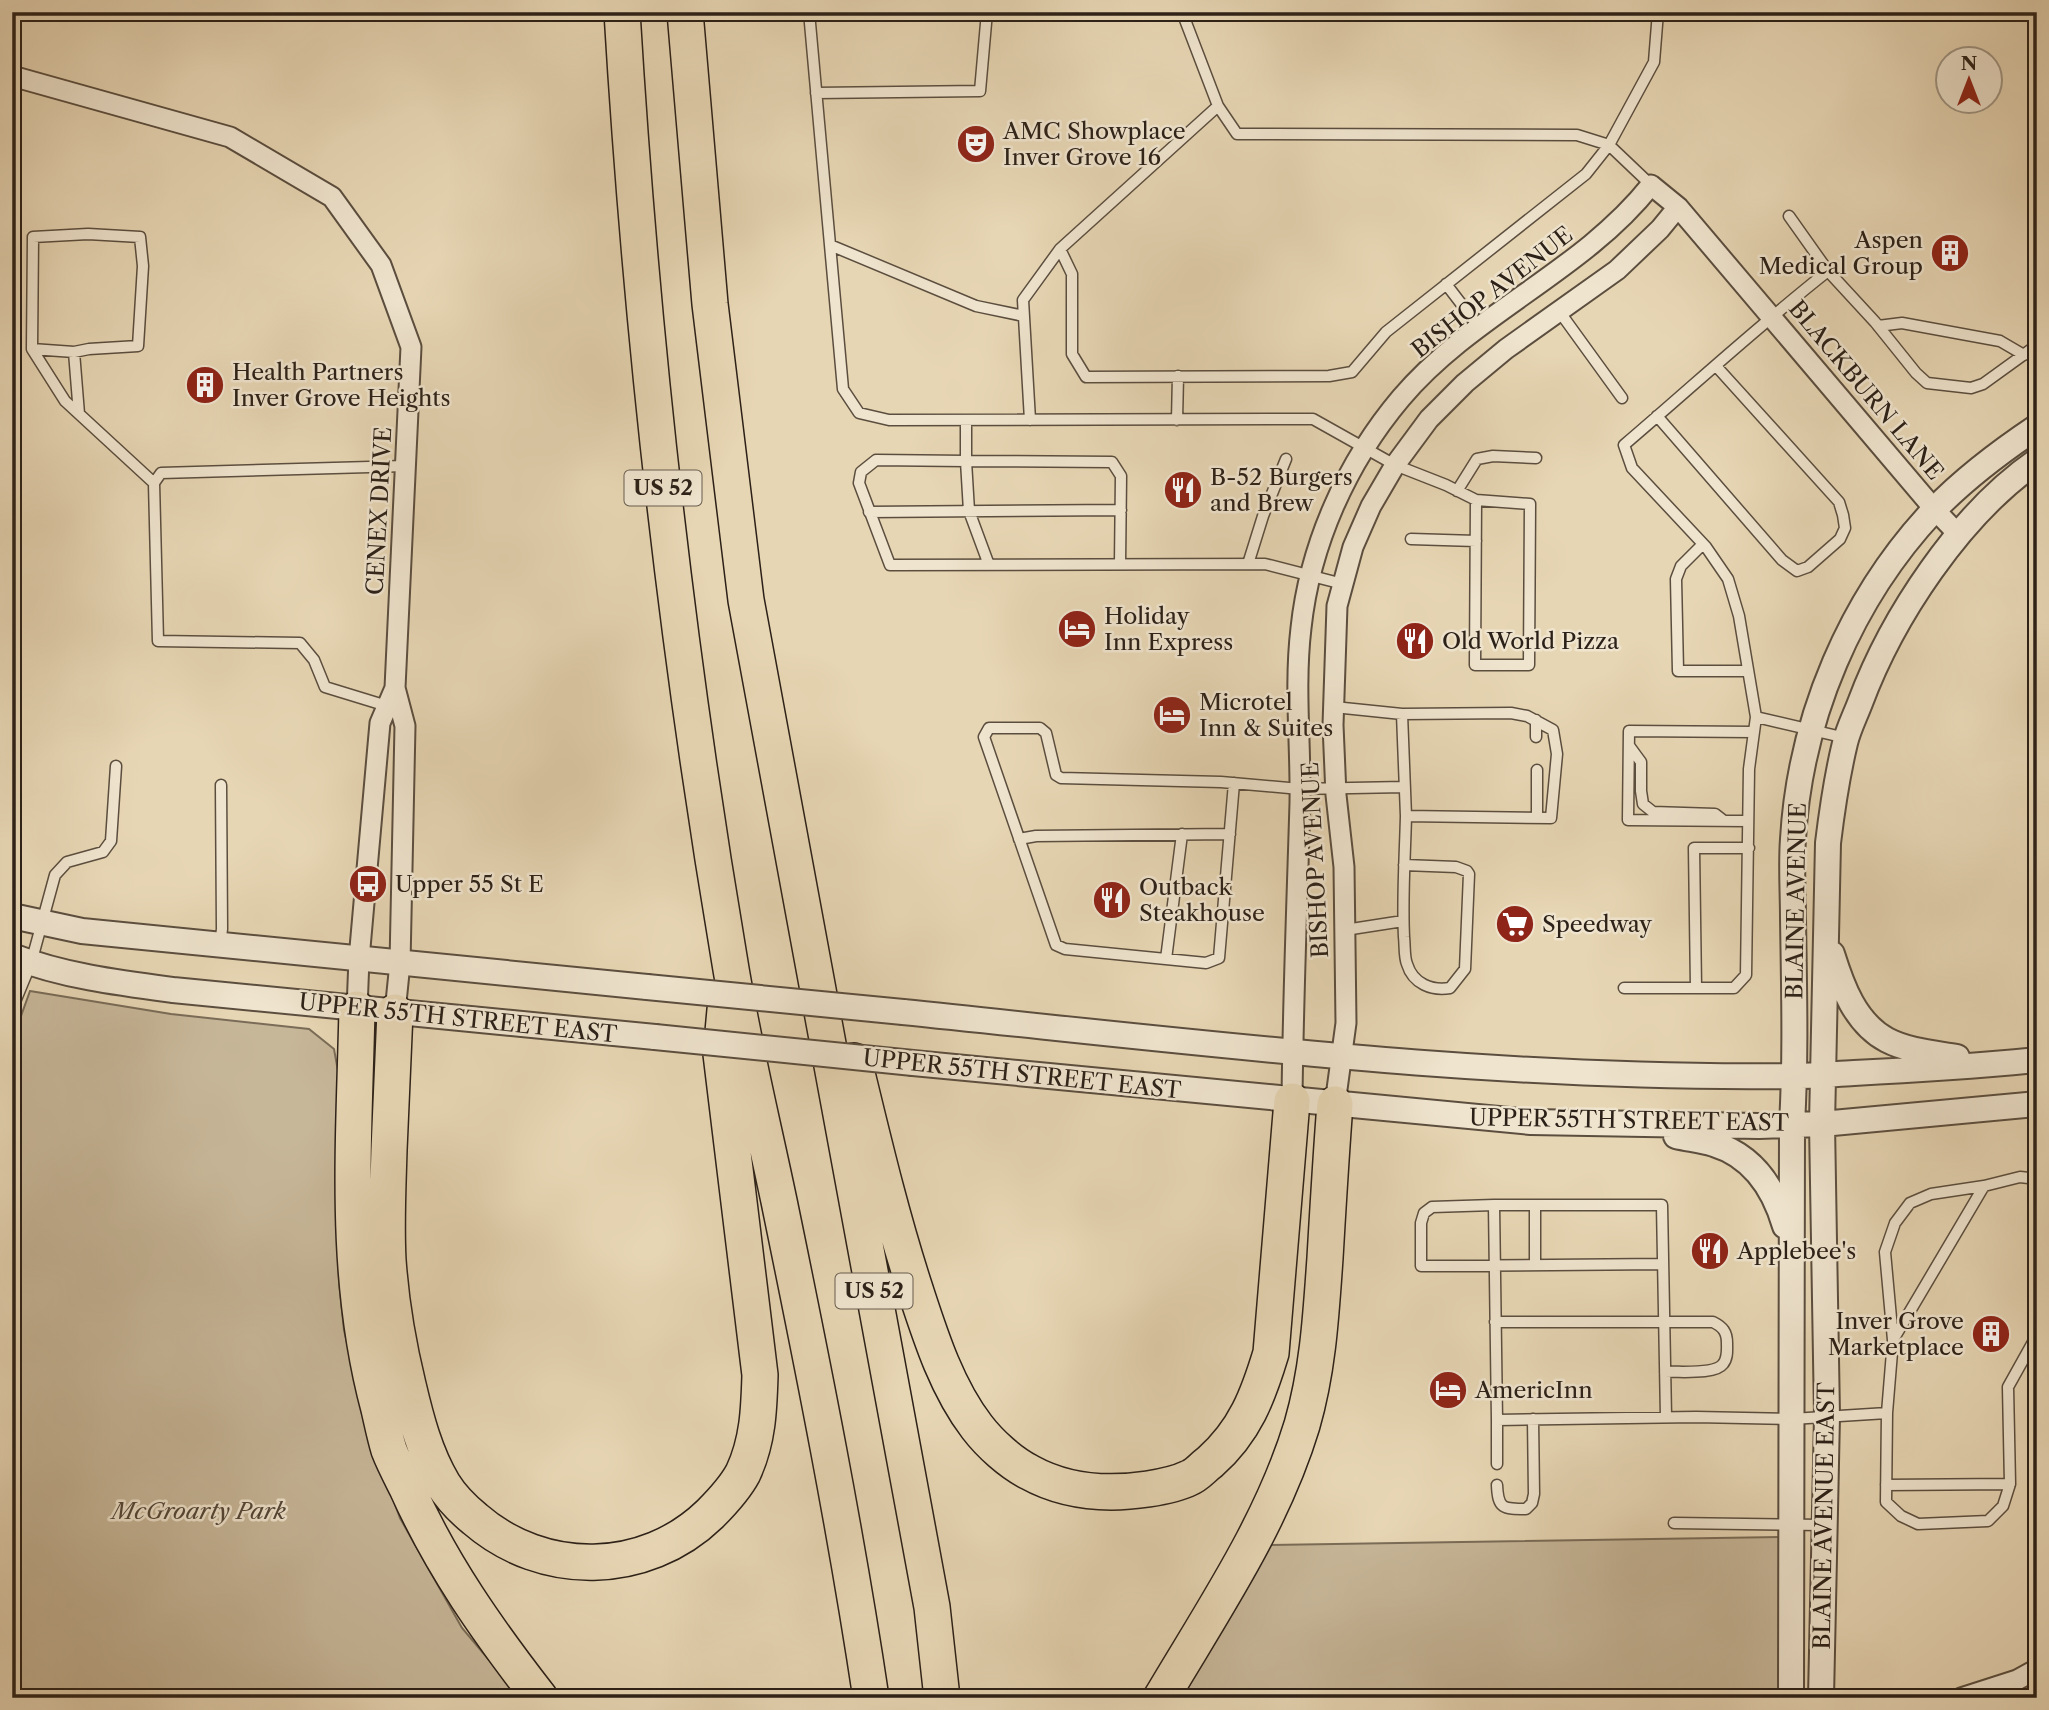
<svg xmlns="http://www.w3.org/2000/svg" width="2049" height="1710" font-family="'Libre Caslon Text',serif">
<rect width="100%" height="100%" fill="#e7d6b4"/>
<filter id="stains"><feTurbulence type="fractalNoise" baseFrequency=".00286" numOctaves="4"/><feColorMatrix values="0 0 0 0 .2 0 0 0 0 .09 0 0 0 0 .02 0 0 0 .5 -.17"/></filter>
<radialGradient id="worn" r=".72"><stop offset=".6" stop-color="#630" stop-opacity="0"/><stop offset="1" stop-color="#630" stop-opacity=".3"/></radialGradient>
<path fill="#c7b799" stroke="#7a6c58" stroke-width="2" d="M30,991L171,1014L309,1029L334,1049L340,1082L336,1202L339,1282L344,1330L365,1422L400,1518L462,1628L521,1698H12V1041Z
M1781,1537L1783,1698H1180L1268,1545Z"/>
<g fill="none" stroke-linecap="round" stroke-linejoin="round">
<g stroke="#5b4e3f" stroke-width="13">
<path id="service" d="M809,12L843,389L859,413L889,420L1313,419L1395,465L1446,485L1476,500L1530,504L1529,665H1475L1476,500
M816,93L980,91L987,12
M1651,185L1609,145L1654,62L1658,12
M1789,216L1828,271
M830,245L976,306L1024,316
M1060,249L1072,274V354L1086,377L1329,376L1352,372L1386,332L1586,174L1609,145L1577,135L1237,134L1218,106
M1446,284L1479,327
M1559,311L1622,398
M1878,326L1902,323L2000,341L2024,355
M32,349L74,352L89,349L138,346L143,266L140,237L88,234L33,237L32,349L65,401L154,483
M74,352L79,414
M1657,416L1782,560L1797,571L1808,567L1840,539L1845,528L1843,515L1839,502L1716,366
M966,420V461L876,460L861,472L859,483L890,565L1265,564L1343,584
M1030,420L1023,300L1060,249L1218,106L1182,12
M1177,420L1178,376
M1457,491L1477,459L1493,456L1536,458
M869,512L1121,510
M1411,539L1476,541
M1703,544L1681,566L1676,579L1678,671H1748
M1248,564L1263,516L1286,459
M989,565L969,511L966,461L1112,462L1121,476L1120,564
M387,706L325,687L314,660L300,643L158,641L154,483L161,473L405,466
M1334,707L1402,714L1406,816
M1402,714L1511,713L1527,716L1553,730L1557,754L1551,818L1406,816C1405,856 1402,897 1404,937C1405,945 1404,957 1407,964C1413,984 1432,991 1450,988L1465,969L1469,874L1467,871L1456,867L1404,865
M1756,717L1739,616L1728,579L1706,547L1632,468L1624,445C1692,387 1758,326 1828,271L1875,322L1916,373L1927,383L1971,388L1983,384L2037,345
M1536,720V737
M1630,747L1641,762V791L1643,804L1653,812L1715,814L1724,821
M1537,770V818
M1234,783L1219,958L1206,963L1065,949L1056,945L984,737L989,728H1040L1046,733L1056,775L1061,778L1221,782L1300,789L1404,787
M1748,821L1628,820L1629,731L1754,732
M1019,839L1036,836L1230,834
M1345,930L1403,921
M220,945L222,929L221,785
M1166,959L1182,834
M1624,988H1734L1746,975L1749,769L1756,717L1846,738
M1696,988L1694,848H1749
M12,1009L31,963L55,875L67,862L103,852L111,841L116,766
M2037,1179L2020,1177L1984,1186L1893,1340L1887,1413L1886,1502L1901,1516L1918,1524L1988,1521L2003,1506L2010,1484L2008,1387L2037,1335
M1494,1205L1432,1207L1424,1213L1421,1223V1266L1663,1264
M1535,1205V1265
M1495,1322H1713C1723,1327 1727,1332 1727,1343C1727,1350 1728,1358 1723,1364C1715,1375 1679,1371 1665,1372
M1893,1340L1885,1252L1895,1223L1910,1203L1931,1194L1984,1186
M1666,1417L1662,1205H1494L1497,1420L1696,1417L1792,1419L1887,1413
M1497,1420V1464
M1497,1485C1498,1509 1503,1509 1526,1509L1532,1503L1534,1494L1533,1419
M1886,1485L2010,1484
M1674,1523L1824,1525"/>
</g>
<g stroke="#5b4e3f" stroke-width="23">
<path id="minor" d="M12,76L230,137L332,197L381,265L411,347L395,688L405,726L400,963L395,1012
M357,1009L359,959L380,723L395,688
M1292,1101C1293,1002 1297,903 1300,803C1301,745 1294,687 1301,628C1310,544 1347,462 1401,398C1473,313 1582,272 1651,185L1678,207L1935,510L1959,535
M1335,1104L1346,1023L1344,867L1336,795L1333,725L1337,606L1353,547L1371,506L1395,465L1429,419L1465,383L1506,349L1617,270L1660,229L1678,207
M1961,1698L2017,1680L2037,1669"/>
</g>
<g stroke="#5b4e3f" stroke-width="28">
<path id="tertiary" d="M12,916L82,931L647,987
M1832,954C1842,986 1855,1023 1887,1040C1908,1051 1934,1053 1957,1057
M12,956C63,976 119,983 173,990L655,1037
M903,1012C1198,1042 1494,1080 1792,1076C1813,1076 1834,1074 1854,1073C1915,1070 1976,1066 2037,1060
M913,1063L1531,1122L1759,1126L1822,1124L2037,1104
M1676,1136C1689,1139 1702,1140 1714,1144C1753,1156 1774,1188 1785,1226
M1791,1698L1792,1124C1796,1055 1794,987 1793,918C1793,892 1791,865 1793,839C1800,718 1851,598 1934,510C1964,479 2001,451 2037,427
M1821,1698L1827,1416L1822,1124L1828,843C1832,810 1837,776 1845,743C1848,730 1855,716 1860,703C1892,617 1960,514 2037,461"/>
</g>
<g stroke="#2c2118" stroke-width="38">
<path id="motorway" d="M622,12C641,329 676,644 729,957C742,1039 762,1120 779,1201C813,1366 846,1531 871,1698
M685,12L710,304L746,600L932,1607L942,1698
M357,1009C354,1146 343,1275 379,1409C382,1422 385,1437 389,1450C394,1463 401,1476 407,1488C442,1566 488,1631 540,1698
M395,1012C393,1058 391,1104 389,1150C388,1186 386,1223 388,1260C391,1303 398,1344 408,1385C416,1419 425,1454 443,1484C451,1497 464,1510 475,1519C543,1578 645,1577 710,1514C722,1502 735,1488 743,1473C758,1441 759,1409 760,1375L721,1054L725,1010
M854,1061C873,1139 891,1216 916,1292C931,1338 947,1388 977,1427C990,1444 1010,1462 1029,1472C1065,1492 1108,1495 1148,1489C1161,1487 1177,1484 1189,1478C1197,1475 1203,1467 1210,1462C1245,1431 1258,1396 1271,1353L1292,1101
M1161,1698C1213,1610 1272,1524 1302,1425C1318,1370 1321,1315 1325,1258C1328,1207 1331,1155 1335,1104"/>
</g>
<use href="#service" stroke="#efe4ce" stroke-width="10"/>
<use href="#minor" stroke="#efe4ce" stroke-width="19"/>
<use href="#tertiary" stroke="#efe4ce" stroke-width="24"/>
<use href="#motorway" stroke="#e7d6b4" stroke-width="35"/>
<g stroke="#5b4e3f" stroke-width="28" stroke-linecap="butt">
<path id="tertiary-bridge" d="M647,987L903,1012
M655,1037L913,1063"/>
</g>
<use href="#tertiary-bridge" stroke="#efe4ce" stroke-width="24"/>
</g>
<defs>
<g id="theatre-disc" transform="scale(2.0125)"><circle r="9.5" fill="#8f2418" stroke="#efe4ce"/><path d="M-5-5.5Q0-4 5-5.5V0Q5 5 0 6Q-5 5-5 0ZM-3.3-2.5H-1v1.5H-3.3ZM1-2.5H3.3v1.5H1ZM-2.8 1Q0 5.5 2.8 1Z" fill="#fff"/></g>
<g id="building-disc" transform="scale(2.0125)"><circle r="9.5" fill="#8f2418" stroke="#efe4ce"/><path d="M-4-6H4V6H1V3H-1V6H-4ZM-2.5-4.3h1.7v1.8h-1.7ZM.8-4.3h1.7v1.8H.8ZM-2.5-1h1.7V.8h-1.7ZM.8-1h1.7V.8H.8Z" fill="#fff"/></g>
<g id="restaurant-disc" transform="scale(2.0125)"><circle r="9.5" fill="#8f2418" stroke="#efe4ce"/><path d="M-5-6h1v4h1v-4h1v4h1v-4h1v5L-1.5 .5V6h-2V.5L-5-1ZM5-6V6H3V1.5H1.5Q1.5-4 5-6Z" fill="#fff"/></g>
<g id="hotel-disc" transform="scale(2.0125)"><circle r="9.5" fill="#8f2418" stroke="#efe4ce"/><path d="M-6-4.5h1.5V1H6V5H4.5V3h-9V5H-6ZM-4 0a1.8 1.8 0 1 1 3.6 0ZM.5 0V-2.5h3Q6-2.5 6 0Z" fill="#fff"/></g>
<g id="bus-disc" transform="scale(2.0125)"><circle r="9.5" fill="#8f2418" stroke="#efe4ce"/><path d="M-5-6H5V4H4V6H2V4H-2V6H-4V4H-5ZM-3.5-4V0h7V-4ZM-3.5 1.2v1.5H-2V1.2ZM2 1.2v1.5H3.5V1.2Z" fill="#fff"/></g>
<g id="supermarket-disc" transform="scale(2.0125)"><circle r="9.5" fill="#8f2418" stroke="#efe4ce"/><path d="M-6-5.5h2.5l.6 2H6L4.5 2H-2.5L-4.4-4H-6ZM-1.5 3.2a1.3 1.3 0 1 0 .1 0ZM3 3.2a1.3 1.3 0 1 0 .1 0Z" fill="#fff"/></g>
</defs>
<g fill-rule="evenodd">
<use href="#theatre-disc" x="976" y="144"/>
<use href="#building-disc" x="1950" y="253"/>
<use href="#building-disc" x="205" y="385"/>
<use href="#restaurant-disc" x="1183" y="490"/>
<use href="#hotel-disc" x="1077" y="629"/>
<use href="#restaurant-disc" x="1415" y="641"/>
<use href="#hotel-disc" x="1172" y="715"/>
<use href="#bus-disc" x="368" y="884"/>
<use href="#restaurant-disc" x="1112" y="900"/>
<use href="#supermarket-disc" x="1515" y="924"/>
<use href="#restaurant-disc" x="1710" y="1251"/>
<use href="#building-disc" x="1991" y="1334"/>
<use href="#hotel-disc" x="1448" y="1390"/>
</g>
<g text-anchor="middle" stroke-width="5" stroke-linejoin="round" paint-order="stroke">
<g fill="#efe4ce" stroke="#665c4f" stroke-width="2">
<rect x="624.5" y="470.5" width="77" height="35" rx="5"/>
<rect x="835.5" y="1273.5" width="77" height="35" rx="5"/>
</g>
<g font-size="21" font-weight="bold" fill="#2c2118">
<text x="663" y="495">US 52</text>
<text x="874" y="1298">US 52</text>
</g>
<g font-size="23" fill="#2c2118" stroke="#efe4ce" text-anchor="start">
<text x="1003" y="139">AMC Showplace<tspan x="1003" dy="26">Inver Grove 16</tspan></text>
<text x="1923" y="248" text-anchor="end">Aspen<tspan x="1923" dy="26">Medical Group</tspan></text>
<text x="232" y="380">Health Partners<tspan x="232" dy="26">Inver Grove Heights</tspan></text>
<text x="1210" y="485">B-52 Burgers<tspan x="1210" dy="26">and Brew</tspan></text>
<text x="1104" y="624">Holiday<tspan x="1104" dy="26">Inn Express</tspan></text>
<text x="1442" y="649">Old World Pizza</text>
<text x="1199" y="710">Microtel<tspan x="1199" dy="26">Inn &amp; Suites</tspan></text>
<text x="395" y="892">Upper 55 St E</text>
<text x="1139" y="895">Outback<tspan x="1139" dy="26">Steakhouse</tspan></text>
<text x="1542" y="932">Speedway</text>
<text x="1737" y="1259">Applebee's</text>
<text x="1964" y="1329" text-anchor="end">Inver Grove<tspan x="1964" dy="26">Marketplace</tspan></text>
<text x="1475" y="1398">AmericInn</text>
</g>
<g font-size="23" fill="#2c2118" stroke="#efe4ce">
<text transform="translate(1492 292) rotate(-38)" y="8">BISHOP AVENUE</text>
<text transform="translate(1866 390) rotate(50)" y="8">BLACKBURN LANE</text>
<text transform="translate(379 511) rotate(-87)" y="8">CENEX DRIVE</text>
<text transform="translate(1315 860) rotate(-93)" y="8">BISHOP AVENUE</text>
<text transform="translate(1796 901) rotate(-89)" y="8">BLAINE AVENUE</text>
<text transform="translate(458 1018) rotate(6)" y="8">UPPER 55TH STREET EAST</text>
<text transform="translate(1022 1074) rotate(6)" y="8">UPPER 55TH STREET EAST</text>
<text transform="translate(1629 1120) rotate(1)" y="8">UPPER 55TH STREET EAST</text>
<text transform="translate(1824 1516) rotate(-89)" y="8">BLAINE AVENUE EAST</text>
</g>
<g font-size="23" font-style="italic" fill="#534638" stroke="#efe4ce">
<text x="199" y="1519">McGroarty Park</text>
</g>
</g>
<rect width="2049" height="1710" fill="none" stroke="#e7d6b4" stroke-width="42"/>
<rect x="14" y="14" width="2021" height="1682" fill="none" stroke="#2c2118" stroke-width="3.5"/>
<rect x="21" y="21" width="2007" height="1668" fill="none" stroke="#2c2118" stroke-width="2"/>
<g transform="translate(1969 80)"><circle r="33" fill="#efe4ce" stroke="#a19685" stroke-width="2"/>
<path d="M0-5L12 26L0 18L-12 26Z" fill="#8f2418"/>
<text y="-10" font-size="19" font-weight="bold" text-anchor="middle" fill="#2c2118">N</text>
</g>
<rect width="100%" height="100%" filter="url(#stains)"/>
<rect width="100%" height="100%" fill="url(#worn)"/>
</svg>
